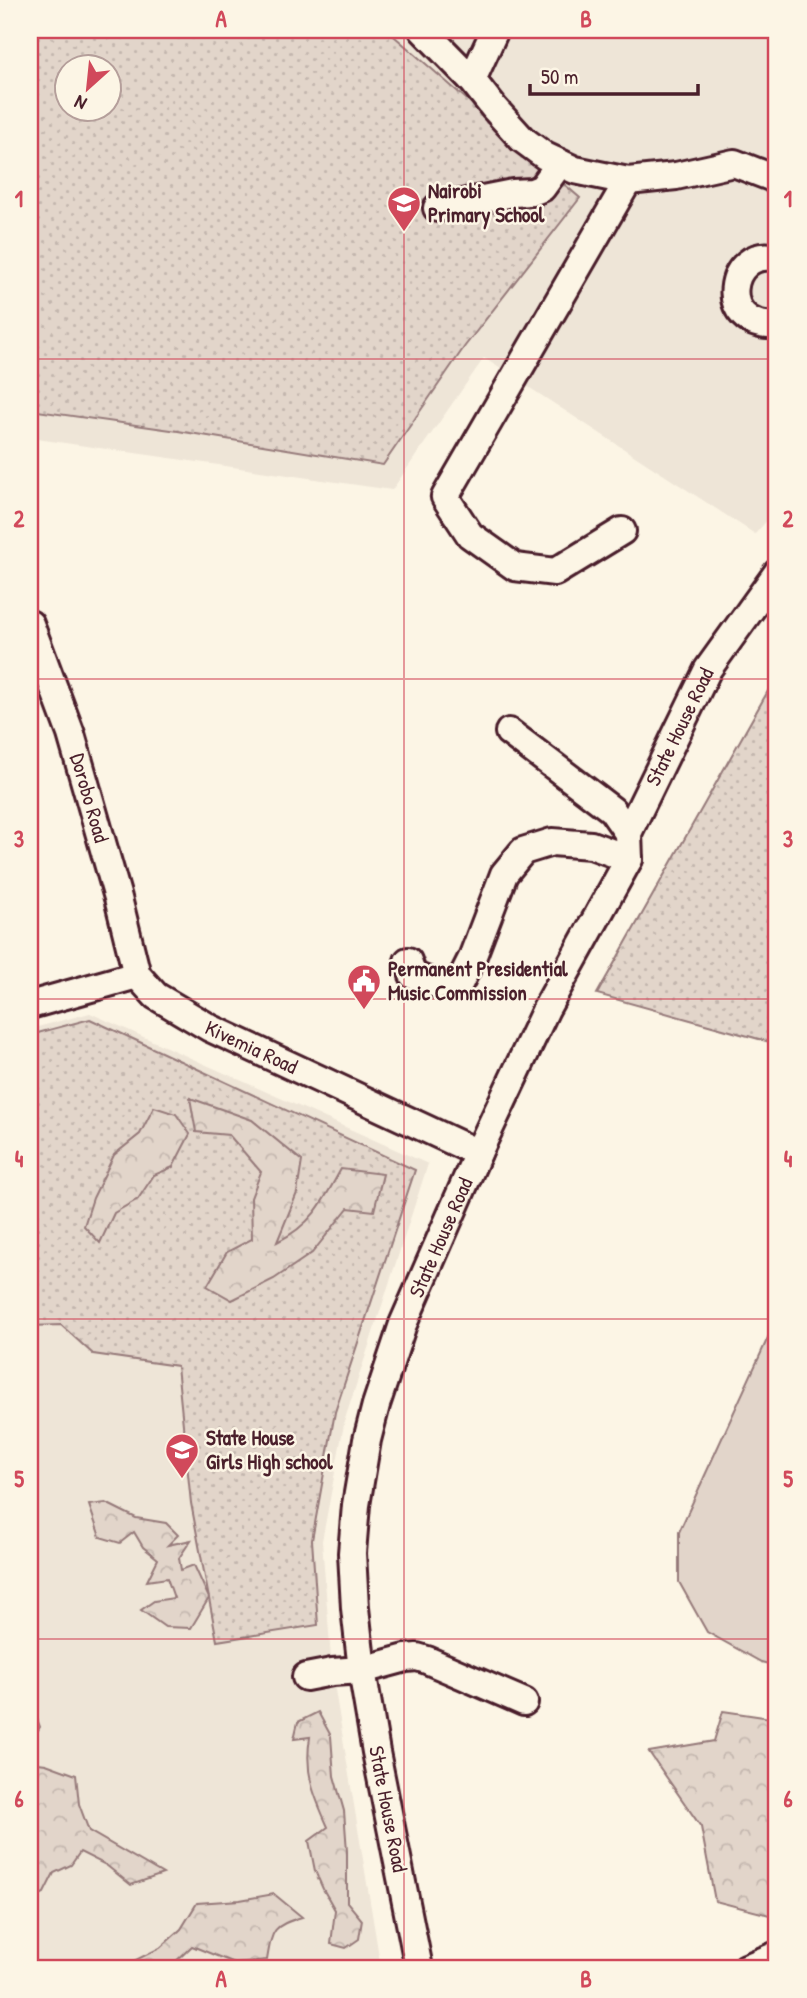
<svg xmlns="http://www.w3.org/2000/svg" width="807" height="1998" font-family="'Patrick Hand',sans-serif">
<defs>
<pattern id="grass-dots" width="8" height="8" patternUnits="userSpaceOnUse" patternTransform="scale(1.75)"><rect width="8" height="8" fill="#e2d5ca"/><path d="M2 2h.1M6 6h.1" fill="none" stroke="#c3b6ae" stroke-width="1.8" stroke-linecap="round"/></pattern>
<pattern id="forest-crowns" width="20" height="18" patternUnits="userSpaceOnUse" patternTransform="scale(1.75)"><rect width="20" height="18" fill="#e2d5ca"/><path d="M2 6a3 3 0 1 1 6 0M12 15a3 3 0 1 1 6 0" fill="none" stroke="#c3b6ae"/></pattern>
</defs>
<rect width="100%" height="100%" fill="#fcf5e5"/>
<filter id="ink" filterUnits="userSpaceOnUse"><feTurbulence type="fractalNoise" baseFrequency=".0143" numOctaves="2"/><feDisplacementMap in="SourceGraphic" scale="14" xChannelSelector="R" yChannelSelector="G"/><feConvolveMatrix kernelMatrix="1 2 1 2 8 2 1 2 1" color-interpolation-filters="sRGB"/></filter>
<g filter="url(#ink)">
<path fill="#eee5d7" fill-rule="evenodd" d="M30,30H777V509L755,534L484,358L392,490L30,438ZM66,66H108V108H66Z
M90,1013L428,1164L345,1419L322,1541L332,1672L381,1968H30V1029Z"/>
<path fill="url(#grass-dots)" stroke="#967a7a" stroke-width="2" fill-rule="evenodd" d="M30,30H387L580,198L465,346L383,465L178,431L30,410ZM66,66H108V108H66Z
M777,675V1044L597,994Z
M90,1019L415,1170L335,1412L312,1540L318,1625L217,1641L191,1503L177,1366L93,1354L61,1325L30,1326V1035Z"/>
<path fill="url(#forest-crowns)" stroke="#967a7a" stroke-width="2" d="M190,1098L252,1120L302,1161L297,1193L277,1242C312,1225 323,1202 341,1169L383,1174L374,1211L348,1208L312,1253L274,1279L232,1300L207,1286L227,1252L252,1239L251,1198L261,1172L229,1135L196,1132Z
M154,1107L176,1114L190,1134L173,1167L154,1175L138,1199L114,1213L100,1243L84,1226L93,1198L114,1155L140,1134Z
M106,1503L136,1518L166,1523L178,1535L168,1545L191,1540L179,1558L181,1570L194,1565L209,1598L191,1628L165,1627L141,1610L154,1601L174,1598L167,1578L147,1581L158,1559L143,1547L134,1532L120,1543L100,1537L89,1505Z
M30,1700L40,1727L30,1743Z
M723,1711L777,1719V1917L715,1901L701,1827L649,1752L714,1741Z
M318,1712L331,1736L334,1776L344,1811L347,1851V1902L362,1920L359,1939L346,1948L331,1944L335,1910L323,1889L315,1871L309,1841L328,1827C314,1796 304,1773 310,1737L294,1739L298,1722Z
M30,1762L46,1764L76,1775L79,1804L89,1831L163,1874L131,1885L106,1865L80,1852L71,1865L54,1873L44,1893L30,1900Z
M274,1894L302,1917C272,1926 272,1930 267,1960L234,1963L192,1946L169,1968H89L90,1967L124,1966L160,1948L181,1929L197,1903L240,1900Z"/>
<path fill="#e2d5ca" stroke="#967a7a" stroke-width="2" d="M777,1318V1666L761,1662L707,1632L679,1582V1532Z"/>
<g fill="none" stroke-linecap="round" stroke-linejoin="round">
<g stroke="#4a1f2b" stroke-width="32">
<g id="minor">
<path d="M423,30L472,80L494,108L522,139L545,156L575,170L628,181L676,176L734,163L773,178L777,182"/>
<path d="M472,80L495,30"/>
<path d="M437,208L513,193L532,192L542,188L560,163"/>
<path d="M777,258C727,245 714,330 777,325"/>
<path d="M622,531L555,572L515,567L470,535L445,497L628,181"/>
<path id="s1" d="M30,624L71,734L118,898L137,975L156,996L210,1028L478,1153"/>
<path d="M509,732L612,810L628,833"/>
<path d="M408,961L413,975L438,985L459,984L472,958L504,874L523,851L552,842L591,845L629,859"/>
<path d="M30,1005L137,975"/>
<path d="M306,1677L332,1672L362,1670L406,1658L417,1657L427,1660L524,1702"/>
<path id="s2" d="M419,1968L376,1752L362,1670L355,1608L352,1553L356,1505L367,1440L376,1405L403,1324L478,1153L546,1009L629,859L628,833L708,669L777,573"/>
<path d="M746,1968L777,1955"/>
</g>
</g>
<use href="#minor" stroke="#fcf5e5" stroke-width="26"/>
</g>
</g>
<path fill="none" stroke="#d1495b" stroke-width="2" stroke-opacity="0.55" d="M404,30V1968M30,359H777M30,679H777M30,999H777M30,1319H777M30,1639H777"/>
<defs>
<g id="school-pin" transform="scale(1.75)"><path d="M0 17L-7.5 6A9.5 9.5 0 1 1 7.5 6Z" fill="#d1495b" stroke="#fcf5e5"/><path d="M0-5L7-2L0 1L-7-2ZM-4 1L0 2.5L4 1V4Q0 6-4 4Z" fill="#fff"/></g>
<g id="civic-pin" transform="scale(1.75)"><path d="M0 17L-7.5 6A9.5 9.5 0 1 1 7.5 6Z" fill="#d1495b" stroke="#fcf5e5"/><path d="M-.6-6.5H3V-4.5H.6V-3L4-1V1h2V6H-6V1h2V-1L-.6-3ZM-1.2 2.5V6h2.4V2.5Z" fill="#fff"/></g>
</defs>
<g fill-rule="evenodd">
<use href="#school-pin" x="404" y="203"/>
<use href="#civic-pin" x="364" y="981"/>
<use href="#school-pin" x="182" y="1450"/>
</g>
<g text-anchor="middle" stroke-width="5" stroke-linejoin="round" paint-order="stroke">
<g font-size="21" font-weight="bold" fill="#4a1f2b" stroke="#fcf5e5" text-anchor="start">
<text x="428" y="198">Nairobi<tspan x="428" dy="24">Primary School</tspan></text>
<text x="388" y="976">Permanent Presidential<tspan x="388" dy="24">Music Commission</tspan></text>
<text x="206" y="1445">State House<tspan x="206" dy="24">Girls High school</tspan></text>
</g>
<g font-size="21" fill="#4a1f2b" stroke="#fcf5e5">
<text dy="7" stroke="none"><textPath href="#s2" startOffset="1318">State House Road</textPath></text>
<text dy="7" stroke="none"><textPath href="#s1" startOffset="184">Dorobo Road</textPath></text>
<text dy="7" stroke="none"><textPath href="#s1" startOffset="504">Kivemia Road</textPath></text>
<text dy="7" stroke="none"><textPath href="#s2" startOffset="751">State House Road</textPath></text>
<text transform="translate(388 1809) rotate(79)" y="7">State House Road</text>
</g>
</g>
<rect width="807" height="1998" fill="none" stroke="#fcf5e5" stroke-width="77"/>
<g transform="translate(88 88) rotate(207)"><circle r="33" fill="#fcf5e5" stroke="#b59f9b" stroke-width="2"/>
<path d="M0-5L12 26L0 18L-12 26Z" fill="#d1495b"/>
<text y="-10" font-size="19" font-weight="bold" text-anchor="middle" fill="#4a1f2b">N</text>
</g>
<path d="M530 84v10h168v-10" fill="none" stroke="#4a1f2b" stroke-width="3.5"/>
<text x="541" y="84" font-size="21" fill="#4a1f2b" stroke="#fcf5e5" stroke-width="5" paint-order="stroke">50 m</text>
<rect x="38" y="38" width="730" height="1922" fill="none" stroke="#d1495b" stroke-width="2.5"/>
<g font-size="23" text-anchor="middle" font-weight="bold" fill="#d1495b">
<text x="221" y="27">A</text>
<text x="586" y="27">B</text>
<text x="19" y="207">1</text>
<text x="788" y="207">1</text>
<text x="19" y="527">2</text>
<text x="788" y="527">2</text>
<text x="19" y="847">3</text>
<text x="788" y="847">3</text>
<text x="19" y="1167">4</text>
<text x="788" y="1167">4</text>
<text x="19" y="1487">5</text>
<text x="788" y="1487">5</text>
<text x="19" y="1807">6</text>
<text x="788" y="1807">6</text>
<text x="221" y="1987">A</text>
<text x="586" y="1987">B</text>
</g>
</svg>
